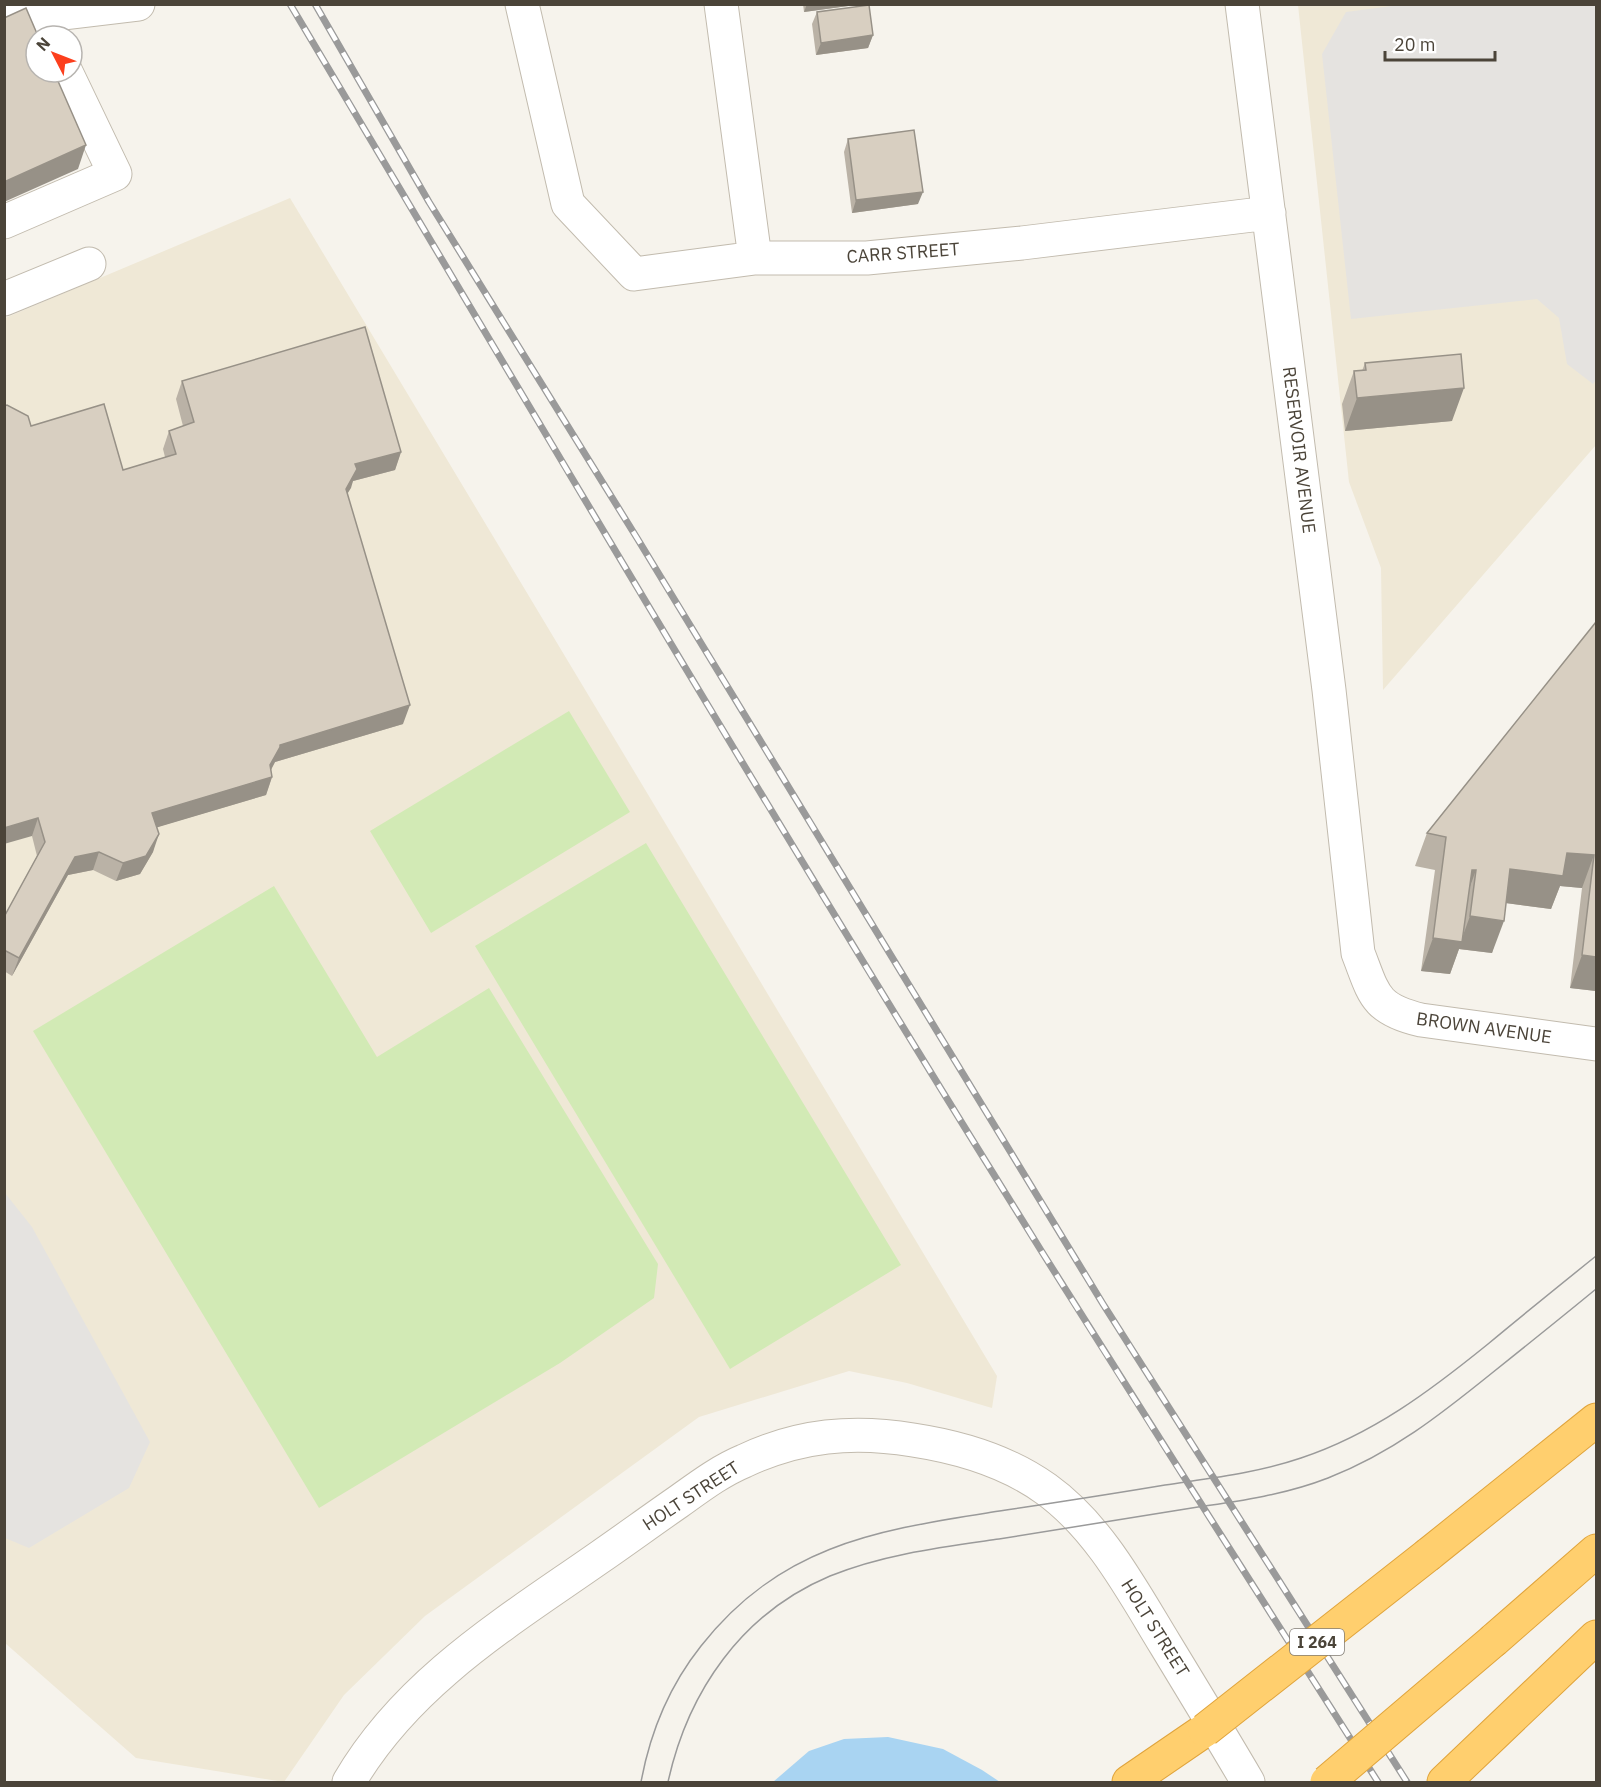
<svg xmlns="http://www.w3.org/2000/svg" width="1601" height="1787" font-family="'IBM Plex Sans',sans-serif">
<rect width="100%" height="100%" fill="#f6f3ec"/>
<path fill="#efe8d6" d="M1298,5H1596V445L1383,690L1381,568L1349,482Z
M290,198L997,1376L992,1408L907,1383L849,1371L699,1417L425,1616L344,1695L284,1782L136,1758L5,1643V318Z"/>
<path fill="#d2eab5" d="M569,711L630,812L431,933L370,831Z
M646,843L901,1265L730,1369L475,946Z
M274,886L377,1057L489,988L658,1264L654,1298L560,1363L319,1508L33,1031Z"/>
<path fill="#e5e3e0" d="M1407,4L1596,5V380L1593,384L1567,364L1559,318L1537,299L1351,319L1322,54L1346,12Z
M5,1193L32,1227L150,1442L129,1488L29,1548L5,1538Z"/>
<path fill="#a9d4f2" d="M888,1737L943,1749L982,1770L1000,1782H773L809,1751L844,1739Z"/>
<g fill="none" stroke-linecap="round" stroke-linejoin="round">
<g stroke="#c2bbae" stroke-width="35">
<path id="minor" d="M522,4L568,204L634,274L755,258
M721,4L755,258H867L1022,243L1269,213
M1242,4L1329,690L1358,953C1374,994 1374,1009 1421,1020L1596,1044
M4,20L138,4
M4,222L115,174L66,72
M4,299L89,264
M349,1782C407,1682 507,1622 600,1557C626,1539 652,1520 678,1502C699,1487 720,1471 744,1461C799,1435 853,1430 913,1440C959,1447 1007,1461 1046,1489C1099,1527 1132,1590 1165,1644C1193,1690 1221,1736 1248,1782"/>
</g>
<g stroke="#e0a43c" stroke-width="35">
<path id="highway" d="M1429,1554L1596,1420
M1494,1640L1596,1551
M1129,1782L1205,1730
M1444,1782L1596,1637"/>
</g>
<use href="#minor" stroke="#fff" stroke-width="33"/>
<use href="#highway" stroke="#ffcf6e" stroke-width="33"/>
<path stroke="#9a9a9a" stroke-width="1.5" d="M641,1782C650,1733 670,1685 701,1646C778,1548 871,1531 987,1513C1046,1504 1106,1495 1165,1485C1211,1478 1257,1473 1301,1458C1373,1434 1430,1391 1488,1344C1524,1314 1560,1285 1596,1256
M668,1782C688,1691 742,1613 830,1576C884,1554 943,1547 999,1539C1065,1528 1132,1518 1198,1507C1242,1501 1287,1494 1328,1478C1392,1453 1440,1415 1492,1373C1527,1345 1562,1317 1596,1289"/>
<g stroke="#9a9a9a" stroke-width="7">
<path id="rail" d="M290,4C538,421 785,840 1042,1252C1153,1429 1266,1606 1378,1782
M315,4L429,202L637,538L1103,1304L1407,1782"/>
</g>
<use href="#rail" stroke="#fff" stroke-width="4.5" stroke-dasharray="14" stroke-linecap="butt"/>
<g stroke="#e0a43c" stroke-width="35" stroke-linecap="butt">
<path id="highway-bridge" d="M1205,1730L1429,1554
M1327,1782L1494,1640"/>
</g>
<use href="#highway-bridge" stroke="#ffcf6e" stroke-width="33"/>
</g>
<path fill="#bab2a6" d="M803,4H863L804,12Z
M817,12L873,35L868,48L816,55L812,24Z
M848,139L918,204L852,213L844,152Z
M1365,363L1452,421L1345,431L1342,404L1354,371H1362Z
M182,381L401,452L395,470L353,481L347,493L403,724L275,762L271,770L272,777L266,795L157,827L153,852L140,874L116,881L93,870L68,875L12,976L4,971V917L37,856L32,836L31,426L123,470L165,457L163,449L169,431L183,426L176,399Z
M1596,622V991L1570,988L1582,888L1560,886L1551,909L1506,903L1492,953L1459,949L1450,974L1421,971L1435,870L1415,866L1427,833Z"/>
<path fill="#979187" d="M807,4H863L804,12Z
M873,35L868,48L816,55L821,43Z
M86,145L78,169L4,202V182Z
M923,192L918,204L852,213L856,200Z
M1464,388L1452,421L1345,431L1357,398Z
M401,452L395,470L353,481L351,488L339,507L355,464Z
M410,705L403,724L275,762L266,779L272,777L266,795L145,831L152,813L270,765L280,745Z
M38,818L32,836L4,844V828Z
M159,834L153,852L140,874L116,881L123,863Z
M99,852L93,870L68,875L12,976L19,958L75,857Z
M1567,853L1594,855L1582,888L1560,886L1551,909L1498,902L1510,869Z
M1472,870H1476L1464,903Z
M1470,916L1504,921L1492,953L1459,949L1450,974L1421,971L1433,938L1461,941Z
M1582,955L1596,957V991L1570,988Z"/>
<path fill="#d8cfc1" stroke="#979187" stroke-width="1.5" d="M869,5L873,35L821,43L817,12Z
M26,8L38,36H36V72H54L86,145L4,182V18Z
M914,130L923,192L856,200L848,139Z
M365,327L401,452L355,464L357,469L346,489L410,705L280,745V747L270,765L272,777L152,813L159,834L146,856L123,863L99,852L75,857L19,958L4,950V917L45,842L38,818L4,828V406L7,405L28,416L31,426L104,404L123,470L176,454L169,431L194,422L182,381Z
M1461,354L1464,388L1357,398L1354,371L1366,370L1365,363Z
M1596,622V957L1582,955L1594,855L1567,853L1563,876L1510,869L1504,921L1470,916L1476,870H1472L1462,942L1433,938L1446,837L1427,833Z"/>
<g text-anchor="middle" stroke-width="4.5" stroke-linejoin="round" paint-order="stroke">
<rect fill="#fff" stroke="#817c74" stroke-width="1.5" x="1290" y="1629" width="54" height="26" rx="4.5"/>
<g font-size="16" font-weight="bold" fill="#4b4439">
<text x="1317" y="1648">I 264</text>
</g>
<g font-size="18" fill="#4b4439" stroke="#fff">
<text transform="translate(903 253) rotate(-4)" y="6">CARR STREET</text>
<text transform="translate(1299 450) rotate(83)" y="6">RESERVOIR AVENUE</text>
<text transform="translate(1484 1028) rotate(8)" y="6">BROWN AVENUE</text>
<text transform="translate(691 1496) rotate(-33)" y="6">HOLT STREET</text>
<text transform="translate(1155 1628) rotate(58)" y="6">HOLT STREET</text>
</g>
</g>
<rect width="1601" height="1787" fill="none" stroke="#4b4439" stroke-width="12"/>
<g transform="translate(54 54) rotate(312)"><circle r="28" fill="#ffffff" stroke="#b7b4b0" stroke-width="1.5"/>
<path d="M0-4.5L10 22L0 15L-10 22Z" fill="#fc3f1d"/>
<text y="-9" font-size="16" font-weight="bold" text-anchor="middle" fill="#4b4439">N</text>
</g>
<path d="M1385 51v9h110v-9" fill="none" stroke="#4b4439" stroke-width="3"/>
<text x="1394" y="51" font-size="18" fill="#4b4439" stroke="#ffffff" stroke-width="4.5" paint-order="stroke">20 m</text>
</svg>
